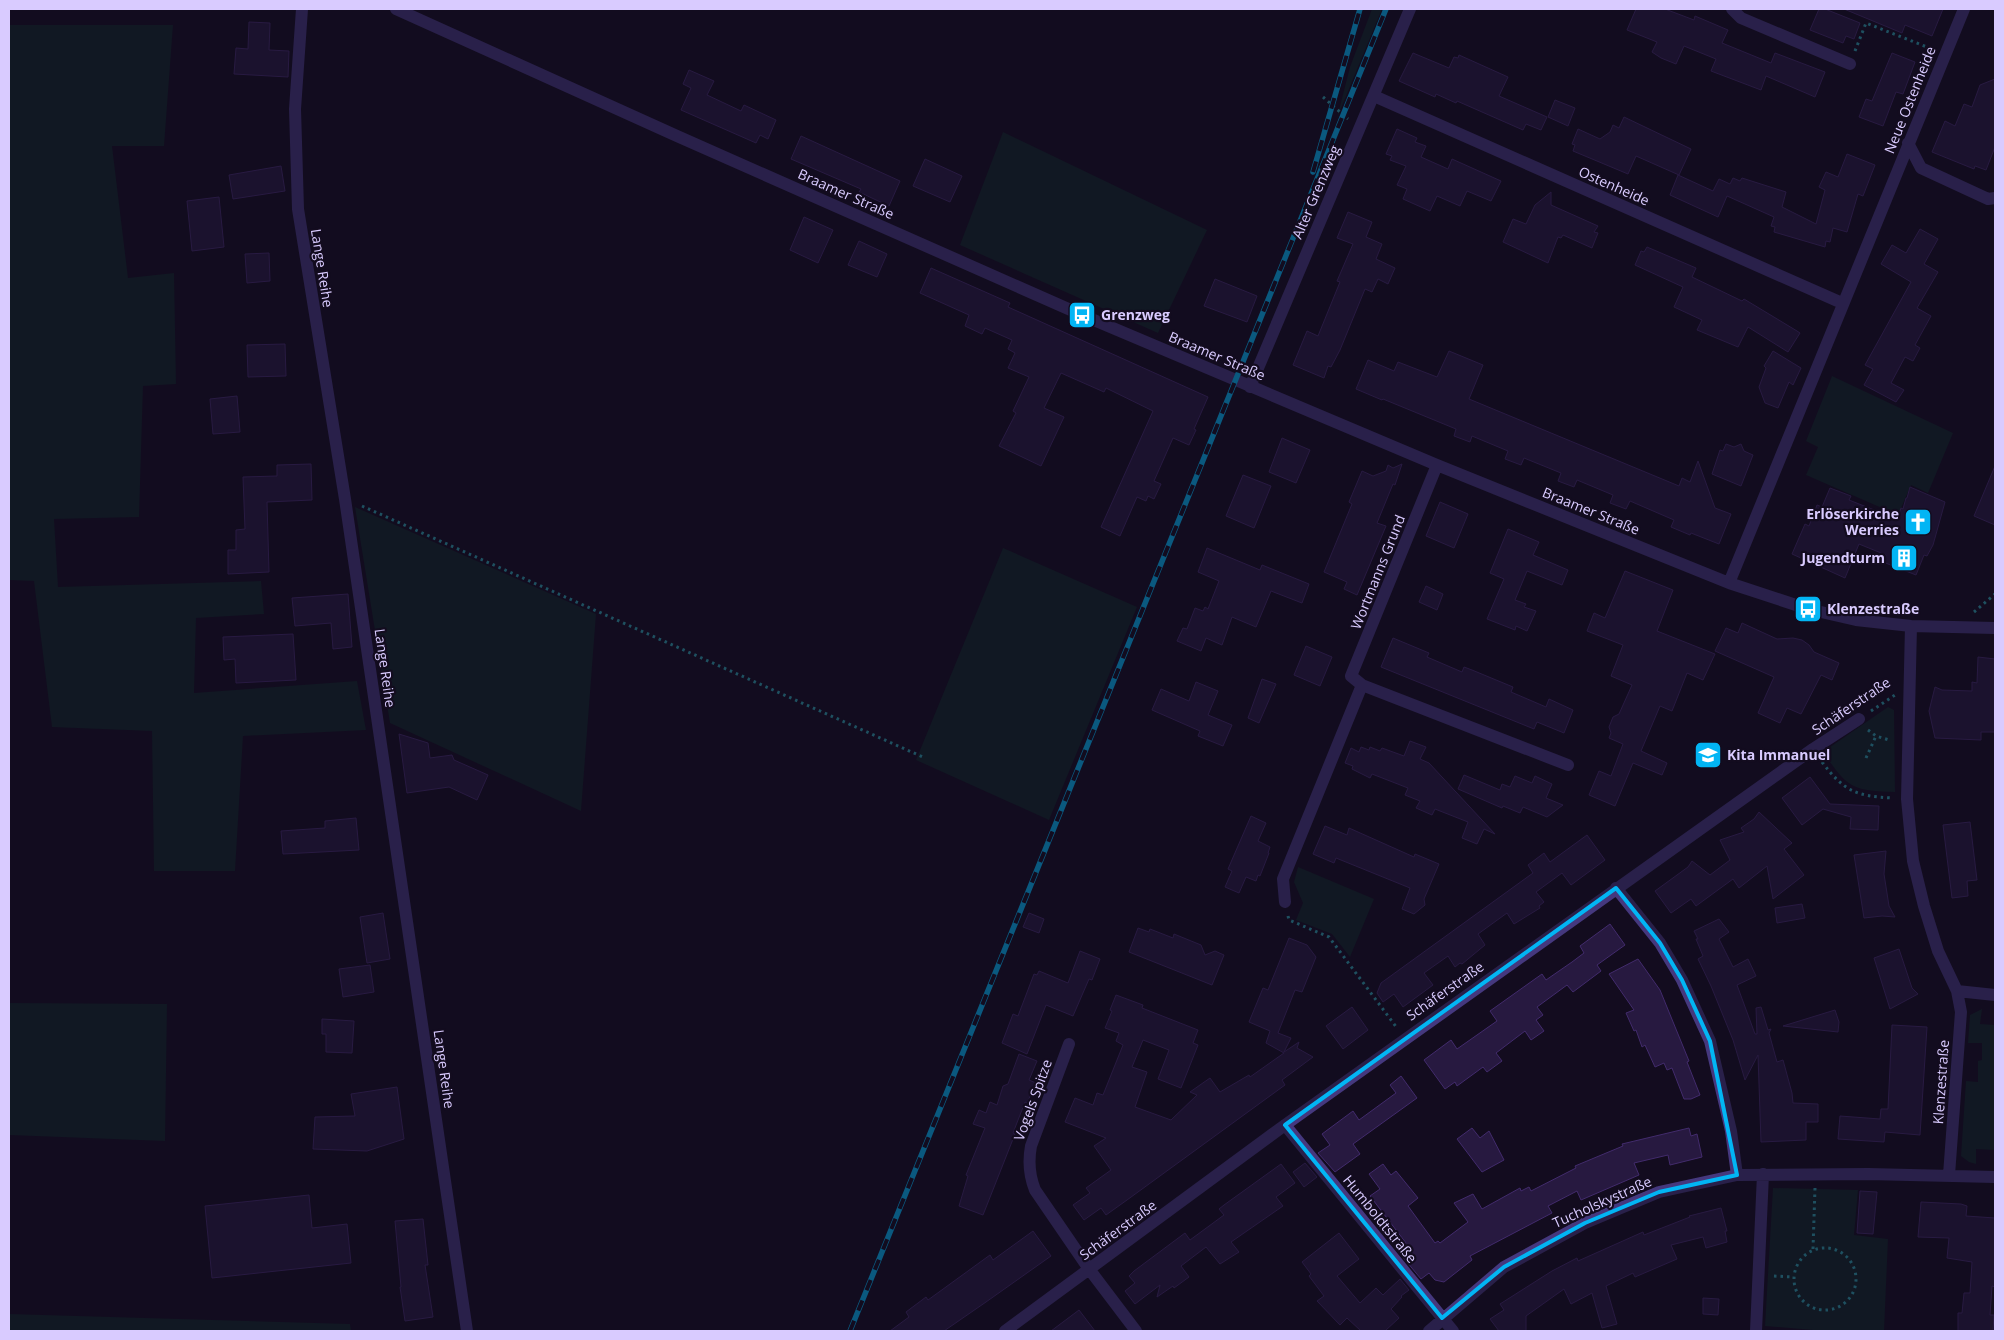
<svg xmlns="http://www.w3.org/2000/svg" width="2004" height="1340" font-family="'Open Sans',sans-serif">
<rect width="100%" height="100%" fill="#130c1f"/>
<path fill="#102629" d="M1372,9H1382L1337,118L1350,67Z
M9,25H173L164,146H112L128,278L174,273L176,384L143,386L139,517L54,519L58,587L261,581L264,614L196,618L194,693L357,681L366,730L243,736L235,871H154L152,731L52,727L34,581L9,580Z
M1003,132L1207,230L1158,333L960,245Z
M1832,376L1953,433L1928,493L1911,485L1898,515L1806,475L1818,447L1806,441Z
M355,507L596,614L581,811L390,723Z
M1003,548L1137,607L1049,820L916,760Z
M1888,707L1894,710L1895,792C1851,791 1847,787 1823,752Z
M1298,867L1374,899L1350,957L1332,934L1296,920L1303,903L1294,882Z
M9,1003L167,1004L165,1141L9,1135Z
M1982,1009L1980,1024L1995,1025V1150L1976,1149V1164L1969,1162L1961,1156L1966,1081L1978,1082V1061L1982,1060V1043H1968L1970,1015Z
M1773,1188L1858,1190L1854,1235L1888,1239L1884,1331H1825L1765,1326Z
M9,1314L350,1324L351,1331H9Z"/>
<path fill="#271940" stroke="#422b6c" d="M1636,9H1665L1694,20L1695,16L1728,30L1722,43L1771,63L1775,53L1825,72L1815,97L1766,76L1761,90L1711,71L1716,59L1684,46L1676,64L1661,58L1652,52L1657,42L1627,30Z
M1819,9H1825L1860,23L1854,39L1846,36L1843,43L1810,30Z
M1844,9H1943L1932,36L1905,25L1902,33Z
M249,22L270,23L269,50L289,51L288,77L234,74L236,48L248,49Z
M1413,53L1449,68L1454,57L1458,58L1459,55L1508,77L1499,96L1547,117L1541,130L1526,124L1523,130L1457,101L1456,103L1436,94L1435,97L1399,81Z
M1892,53L1915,62L1903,94L1896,92L1883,126L1859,117L1866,99L1872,101Z
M689,70L714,81L707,95L741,111L744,105L776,120L768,139L760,135L756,143L681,110L691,88L683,84Z
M1995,79V147L1986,170L1975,166L1974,169L1932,152L1945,121L1955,126L1964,104L1972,107L1980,85Z
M1555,100L1575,108L1568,126L1548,117Z
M1624,117L1691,149L1679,175L1636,156L1628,174L1573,151L1575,145L1572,144L1578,129L1600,139L1610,132L1613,125L1619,128Z
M1397,129L1417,138L1415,142L1426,146L1421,157L1448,169L1452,159L1501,181L1491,201L1467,191L1460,206L1437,196L1430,211L1403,199L1407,189L1397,185L1406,166L1390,160L1392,156L1386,154Z
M801,136L900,181L889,206L859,192L861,189L791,159Z
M1847,154L1875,165L1863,196L1858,194L1847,232L1833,228L1830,242L1826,241L1825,247L1774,232L1775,227L1771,226L1774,217L1727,196L1718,217L1670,195L1678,175L1713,191L1719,179L1730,184L1733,178L1740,181L1742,178L1786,192L1782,207L1816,224L1825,190L1819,187L1826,172L1838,177Z
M925,159L962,176L950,202L913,186Z
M281,166L285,191L233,199L229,175Z
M1551,192V205L1598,226L1594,232L1598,233L1592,248L1563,235L1561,238L1558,237L1548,263L1503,242L1513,219L1526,224L1535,205Z
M219,197L224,247L192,251L187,201Z
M1348,212L1372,222L1366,237L1382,244L1376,259L1395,268L1388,284L1378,279L1372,292L1365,289L1340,350L1331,367L1328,366L1324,378L1293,365L1307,331L1318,336L1340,282L1337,281L1353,244L1337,238Z
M804,217L833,230L818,263L790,250Z
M1920,229L1938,239L1924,264L1938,272L1917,308L1931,316L1915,345L1920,348L1913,361L1905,357L1891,383L1904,390L1896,402L1864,385L1873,369L1865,365L1911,282L1881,264L1892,245L1906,253Z
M859,241L887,254L877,277L848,265Z
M1647,247L1696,268L1692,277L1742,301L1744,299L1797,331L1800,333L1788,352L1748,327L1738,347L1697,330L1702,320L1674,307L1683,287L1635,265L1641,251L1644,252Z
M269,253L270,281L247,283L245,254Z
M931,268L1010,303L1008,307L1208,397L1194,429L1196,430L1189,445L1173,438L1154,481L1161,484L1154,499L1148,496L1146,501L1137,497L1120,536L1101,527L1153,411L1106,388L1104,392L1061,373L1044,408L1064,417L1041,466L999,446L1016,413L1013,411L1029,377L1008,368L1015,353L1008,349L1012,340L985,328L982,334L965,326L969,315L920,293Z
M1215,279L1257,296L1247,322L1204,306Z
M285,344L286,376L248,377L247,345Z
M1449,351L1483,365L1469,399L1679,486L1682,478L1690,482L1698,461L1715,508L1731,514L1719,544L1691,533L1690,535L1671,527L1674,520L1630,501L1626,509L1610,503L1613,495L1577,480L1574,487L1558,481L1561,473L1524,458L1521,465L1505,459L1508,451L1472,436L1470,442L1454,436L1456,429L1383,399L1382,400L1356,389L1368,360L1394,371L1398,362L1437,377Z
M1773,351L1801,368L1793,385L1789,382L1778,408L1765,403L1759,387L1766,368L1764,366Z
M237,396L240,432L213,434L210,399Z
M1282,438L1310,450L1296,483L1269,472Z
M1726,444L1734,447L1741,444L1744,451L1753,455L1741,486L1712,474L1720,450L1723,451Z
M311,464L312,500L267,502L269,572L228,574V550H236V530L245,529L243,477L277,476V465Z
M1402,464L1395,485L1393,484L1377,523L1386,526L1357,595L1344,589L1347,582L1324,572L1352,504L1349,502L1362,471L1373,476L1386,471L1388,465L1393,468Z
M1995,466V525L1974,516Z
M1243,475L1271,486L1254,528L1226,516Z
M1910,487L1945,502L1933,545L1927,556L1924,555L1916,575L1883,562L1886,555L1859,544L1845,578L1792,554L1805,524L1809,526L1817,505L1822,507L1830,488L1851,496L1849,500L1897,519L1901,508L1903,509L1906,498H1907Z
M1440,502L1468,514L1454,548L1426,536Z
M1508,529L1539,542L1533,555L1568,570L1562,585L1527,571L1515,600L1526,604L1524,607L1536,611L1527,631L1516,626L1515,630L1487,619L1504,579L1490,573Z
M1207,548L1260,570L1262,565L1309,584L1302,603L1271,591L1256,627L1232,617L1222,645L1206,638L1201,651L1177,641L1183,628L1187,629L1195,608L1203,611L1205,607L1208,609L1219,581L1198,572Z
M1625,571L1673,590L1657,631L1715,654L1703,680L1687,673L1672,711L1660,706L1641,751L1667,763L1662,775L1633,763L1615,806L1589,795L1599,771L1611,776L1623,744L1609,738L1611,733L1609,727L1613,717L1619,714L1632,685L1611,676L1623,645L1587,631L1594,613L1605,618Z
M1426,586L1443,594L1437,610L1419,602Z
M348,594L352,647L333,649L331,623L295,626L292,598Z
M1742,623L1777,639L1793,638L1802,640L1809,645L1814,652L1839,663L1832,680L1821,675L1801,714L1787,708L1780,723L1758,713L1774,677L1715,651L1726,628L1738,633Z
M293,634L296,680L236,683L235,659L224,660L223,637Z
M1393,638L1429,653L1427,657L1462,672L1464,667L1472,670L1513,687L1511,692L1546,707L1549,699L1573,710L1564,733L1537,722L1534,729L1381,667Z
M1306,646L1332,657L1320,686L1294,675Z
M1978,657L1995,659V732H1981V740L1935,738L1929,711L1935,687L1942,690L1972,691V682L1977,683Z
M1262,679L1276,684L1259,723L1248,718Z
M1196,682L1218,691L1208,715L1232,725L1223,746L1198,736L1200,731L1152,710L1161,689L1189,701Z
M399,734L428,743L430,758L452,755L454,760L488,775L477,800L449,787L407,793Z
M1410,741L1426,747L1420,759L1429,763L1495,834L1484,829L1477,844L1462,838L1468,822L1435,809L1432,815L1416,808L1420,801L1405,795L1408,788L1372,774L1370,778L1352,769L1353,766L1345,763L1351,748L1359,752L1361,747L1369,750L1370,747L1380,751L1382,748L1404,756Z
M1464,775L1500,790L1502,784L1510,787L1515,776L1532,783L1535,776L1552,784L1546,798L1563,805L1547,817L1523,807L1520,813L1503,806L1502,808L1458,789Z
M1810,777L1830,804L1879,806L1878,830L1850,829L1851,817L1823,809L1802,825L1782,798Z
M1759,812L1792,843L1784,849L1804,875L1773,899L1767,866L1739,888L1733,879L1696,906L1691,899L1671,913L1655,891L1688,867L1692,861L1710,875L1730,860L1720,840L1744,832L1741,828L1754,819Z
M1251,816L1266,823L1258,841L1270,847L1268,853H1269L1260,876L1258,875L1256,881L1246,877L1239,893L1225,887L1232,871L1228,869Z
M356,818L359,850L283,854L281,831L325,828V821Z
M1970,822L1977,880L1967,881L1968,896L1952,898L1943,825Z
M1325,826L1347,835L1349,828L1414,857L1415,854L1439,864L1424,899L1425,905L1414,914L1402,909L1410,888L1336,858L1334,863L1313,854Z
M1587,835L1605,860L1571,885L1562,873L1536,892L1544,902L1539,906L1540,908L1514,924L1507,913L1478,934L1485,945L1462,964L1460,963L1455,967L1448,956L1424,973L1433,985L1403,1007L1394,994L1383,1002L1377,993L1381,983L1533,873L1528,865L1544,853L1550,862Z
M1886,851L1884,874L1889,906L1895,917L1882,916L1864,918L1854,855Z
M1802,904L1805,918L1777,923L1775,908Z
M383,913L390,959L367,963L360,917Z
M1029,913L1044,919L1039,933L1023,927Z
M1719,919L1729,932L1719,939L1733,967L1748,959L1756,976L1737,985L1755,1034H1757L1756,1008L1761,1007L1768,1030L1771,1029L1769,1033L1777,1062L1783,1060L1792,1093L1793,1103L1818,1104V1122H1806V1140L1761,1142L1758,1055L1745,1080L1733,1040L1711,986L1698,959L1703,956L1696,939H1698L1694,931Z
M1610,924L1625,945L1597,965L1601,971L1573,992L1567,985L1537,1007L1543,1015L1536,1020L1544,1031L1531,1040L1525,1031L1496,1053L1502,1061L1487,1072L1483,1067L1457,1086L1455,1082L1445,1089L1424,1060L1451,1040L1457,1049L1497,1021L1490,1011L1542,974L1546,980L1572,962L1584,953L1580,946Z
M1138,928L1149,932L1150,929L1173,938L1174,934L1201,945L1205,955L1215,951L1224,955L1212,985L1129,952Z
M1289,938L1307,945L1316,957L1302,992L1295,990L1278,1033L1291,1038L1284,1052L1299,1042L1297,1048L1313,1057L1282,1080L1285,1085L1127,1200L1106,1215L1101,1208L1084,1220L1073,1205L1090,1193L1086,1188L1111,1170L1094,1146L1106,1138L1065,1122L1075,1098L1093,1105L1097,1093L1103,1095L1123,1045L1116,1041L1119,1033L1105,1028L1112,1011L1110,1010L1116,995L1143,1005L1142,1008L1198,1030L1193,1043L1198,1045L1181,1088L1158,1079L1169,1050L1143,1040L1132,1067L1147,1072L1135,1107L1171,1120L1197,1095L1190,1092L1210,1078L1220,1092L1249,1075L1250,1077L1284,1053L1266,1043L1270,1031L1249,1022L1263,988L1268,990Z
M1899,949L1912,988L1918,994L1890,1009L1874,958Z
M1080,951L1100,959L1092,980L1089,979L1073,1016L1046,1005L1027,1054L1002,1043L1013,1014L1018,1016L1034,974L1037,975L1039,971L1068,983Z
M1638,959L1660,990L1689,1061L1687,1062L1700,1095L1691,1099H1684L1672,1068L1667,1070L1664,1063L1655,1067L1645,1045L1642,1047L1636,1030L1634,1031L1626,1013L1634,1010L1609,974Z
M370,965L374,992L343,997L339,969Z
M1352,1007L1368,1030L1343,1049L1326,1026Z
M1835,1010L1839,1022L1838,1032L1783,1026Z
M322,1019L354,1021L352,1053L326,1052V1034H322Z
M1892,1025L1927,1027L1920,1135L1885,1132L1884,1142L1838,1139L1840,1116L1880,1119L1881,1109H1888Z
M1019,1054L1037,1061L1029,1080L1036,1083L1027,1103L1025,1102L1013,1133L1015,1134L983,1215L959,1206L968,1176L966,1175L985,1128L973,1124L979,1110L986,1113L990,1102L997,1105L1003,1086L1008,1084Z
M1401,1076L1417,1098L1353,1144L1360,1154L1335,1172L1318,1153L1330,1145L1322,1134L1353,1111L1359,1120L1396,1093L1390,1085Z
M397,1087L404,1139L367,1151L313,1149L315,1117L355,1116L351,1094Z
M1472,1128L1480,1138L1489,1131L1504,1160L1482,1172L1457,1139Z
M1689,1128L1691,1136L1697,1134L1702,1157L1670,1165L1668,1155L1634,1163L1639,1175L1581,1200L1577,1191L1548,1206L1552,1213L1470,1256L1472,1260L1444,1282L1435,1280L1429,1273L1421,1279L1397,1250L1406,1243L1370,1196L1380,1189L1369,1174L1383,1164L1391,1175L1396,1171L1418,1198L1408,1206L1435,1243L1438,1241L1440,1243L1468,1222L1454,1203L1473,1194L1482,1209L1520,1188L1521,1191L1529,1187L1531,1191L1576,1168L1575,1166L1623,1146L1622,1144Z
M1305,1163L1317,1177L1304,1187L1293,1172Z
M1281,1164L1295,1183L1276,1197L1283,1206L1231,1242L1239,1252L1220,1264L1206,1247L1181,1266L1189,1277L1174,1288L1173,1286L1157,1297L1160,1285L1135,1304L1125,1291L1135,1283L1129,1276L1134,1271L1185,1233L1190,1240L1224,1215L1219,1209L1224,1205Z
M1860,1191L1877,1192L1873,1234L1857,1233Z
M309,1195L312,1228L347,1224L351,1263L212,1278L205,1206Z
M1921,1202L1961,1204L1967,1206L1966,1216L1995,1218V1287L1992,1286L1990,1315H1994L1993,1331H1958V1313H1962L1964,1293H1970L1972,1262L1947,1258L1949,1238L1918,1237Z
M1721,1208L1727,1231H1725L1727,1242L1706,1248L1703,1237L1671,1245L1677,1259L1635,1277L1633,1273L1606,1286L1617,1324L1602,1328L1592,1293L1571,1304L1564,1289L1526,1316V1331H1499L1490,1319L1504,1310L1500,1304L1552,1271L1577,1258L1578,1261L1643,1232L1644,1235L1690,1217L1689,1216Z
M423,1219L428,1265H425L433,1317L405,1321L400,1287H401L395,1221Z
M1033,1231L1051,1256L986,1302L944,1331H890L909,1317L906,1312L926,1297L928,1300L990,1255L993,1260Z
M1339,1233L1359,1259L1337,1276L1360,1303L1376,1288L1383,1295L1400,1279L1409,1290L1401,1296L1402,1297L1391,1309L1399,1318L1385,1331H1361L1347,1318L1340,1325L1317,1301L1324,1296L1309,1276L1311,1274L1302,1262Z
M1703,1298L1719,1299L1718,1315L1703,1314Z
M1079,1310L1095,1331H1051Z"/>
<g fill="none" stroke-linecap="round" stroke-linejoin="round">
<path stroke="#2ea3b0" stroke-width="3" stroke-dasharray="2.5 4" stroke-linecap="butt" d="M1855,51L1866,23L1932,49
M1323,97L1348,119
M362,506L925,758
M1974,612L1995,594
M1871,711L1895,695
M1868,730L1876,736L1889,740
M1866,758L1876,736
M1822,762C1844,791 1855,796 1892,798
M1288,916L1289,920L1329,937L1397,1028
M1794 1279a31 31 0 1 1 62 0a31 31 0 1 1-62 0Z
M1813,1249L1815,1188
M1774,1276L1793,1277"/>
<path stroke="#45387e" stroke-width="12" d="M302,9L295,109L298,209L345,499L467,1331
M396,9L677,136L1082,315L1437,465L1729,583L1808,609L1856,620L1911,626L1995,628
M1732,9L1741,18L1850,64
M1374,96L1842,303
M1908,143L1921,168L1988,199L1995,198
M1250,387L1410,9
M1729,583L1964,9
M1911,626L1907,799L1913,861L1924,906L1938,951L1957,991L1961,1012L1949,1175
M1362,685L1568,765
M1616,888L1660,943L1682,980L1710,1041L1731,1131L1737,1175
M1285,902L1283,879L1362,685L1351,676L1437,465
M1957,991L1995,995
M1069,1044L1031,1146C1028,1162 1029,1175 1035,1190L1089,1269L1136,1331
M1285,1125L1453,1331
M1005,1331L1285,1125L1813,749L1859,719
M1429,1331L1504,1267L1585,1223L1659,1192L1737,1175L1868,1174L1995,1177
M1756,1331L1763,1174"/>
<g stroke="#02b5f4" stroke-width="5.5">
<path id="rail" d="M1313,172L1360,9
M850,1331L1386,9"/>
</g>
<use href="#rail" stroke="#130c1f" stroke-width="4" stroke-dasharray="11" stroke-linecap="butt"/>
</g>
<path d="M0 0H2004V1340H0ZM1616,888L1660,943L1682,980L1710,1041L1737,1175L1659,1192L1585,1223L1504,1267L1442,1318L1285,1125Z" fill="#130c1f" fill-opacity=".55" fill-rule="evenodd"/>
<path fill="none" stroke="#02b5f4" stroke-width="4" stroke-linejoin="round" d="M1616,888L1660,943L1682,980L1710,1041L1737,1175L1659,1192L1585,1223L1504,1267L1442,1318L1285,1125Z"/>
<defs>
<g id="bus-square" transform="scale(1.4375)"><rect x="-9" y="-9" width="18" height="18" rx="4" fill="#02b5f4" stroke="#130c1f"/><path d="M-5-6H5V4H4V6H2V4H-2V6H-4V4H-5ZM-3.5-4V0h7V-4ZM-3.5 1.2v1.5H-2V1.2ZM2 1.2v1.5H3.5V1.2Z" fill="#fff"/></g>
<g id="church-square" transform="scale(1.4375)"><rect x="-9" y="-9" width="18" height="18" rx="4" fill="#02b5f4" stroke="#130c1f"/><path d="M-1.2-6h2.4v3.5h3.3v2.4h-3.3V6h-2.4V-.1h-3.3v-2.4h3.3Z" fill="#fff"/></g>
<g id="building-square" transform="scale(1.4375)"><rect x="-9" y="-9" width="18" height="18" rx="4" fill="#02b5f4" stroke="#130c1f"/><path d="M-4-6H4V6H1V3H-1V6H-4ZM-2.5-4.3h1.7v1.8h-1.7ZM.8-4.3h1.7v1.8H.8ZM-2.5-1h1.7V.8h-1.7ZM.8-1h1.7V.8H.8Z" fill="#fff"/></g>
<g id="school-square" transform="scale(1.4375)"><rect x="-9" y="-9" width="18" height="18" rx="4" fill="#02b5f4" stroke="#130c1f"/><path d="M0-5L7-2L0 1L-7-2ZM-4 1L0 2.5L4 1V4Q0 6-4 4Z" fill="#fff"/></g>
</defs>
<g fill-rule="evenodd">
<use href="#bus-square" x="1082" y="315"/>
<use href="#church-square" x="1918" y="522"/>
<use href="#building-square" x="1904" y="558"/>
<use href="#bus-square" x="1808" y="609"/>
<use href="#school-square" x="1708" y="755"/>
</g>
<g text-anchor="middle" stroke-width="4.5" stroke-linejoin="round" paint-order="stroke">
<g font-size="14" fill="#d9cbff" stroke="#130c1f">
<text transform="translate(1910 100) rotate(-68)" y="5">Neue Ostenheide</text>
<text transform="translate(1614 186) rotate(24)" y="5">Ostenheide</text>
<text transform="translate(1316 192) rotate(-67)" y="5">Alter Grenzweg</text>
<text transform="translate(846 194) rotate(24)" y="5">Braamer Straße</text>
<text transform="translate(322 268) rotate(81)" y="5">Lange Reihe</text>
<text transform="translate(1217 356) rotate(23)" y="5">Braamer Straße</text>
<text transform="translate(1591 511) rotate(22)" y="5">Braamer Straße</text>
<text transform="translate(1378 572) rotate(-68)" y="5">Wortmanns Grund</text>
<text transform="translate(385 668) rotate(82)" y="5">Lange Reihe</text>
<text transform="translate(1851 706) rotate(-34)" y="5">Schäferstraße</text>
<text transform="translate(1445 991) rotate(-35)" y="5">Schäferstraße</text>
<text transform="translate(444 1069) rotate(82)" y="5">Lange Reihe</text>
<text transform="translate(1941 1082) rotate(-86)" y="5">Klenzestraße</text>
<text transform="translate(1033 1100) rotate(-70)" y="5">Vogels Spitze</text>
<text transform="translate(1602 1202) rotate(-24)" y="5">Tucholskystraße</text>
<text transform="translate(1380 1219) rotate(51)" y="5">Humboldtstraße</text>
<text transform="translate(1118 1230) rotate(-36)" y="5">Schäferstraße</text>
</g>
<g font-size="14" font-weight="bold" fill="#d9cbff" stroke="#130c1f" text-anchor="start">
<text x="1101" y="320">Grenzweg</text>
<text x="1899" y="519" text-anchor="end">Erlöserkirche<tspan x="1899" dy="16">Werries</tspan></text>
<text x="1885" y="563" text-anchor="end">Jugendturm</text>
<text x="1827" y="614">Klenzestraße</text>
<text x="1727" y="760">Kita Immanuel</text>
</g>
</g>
<rect width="2004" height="1340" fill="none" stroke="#d9cbff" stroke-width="20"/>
</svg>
